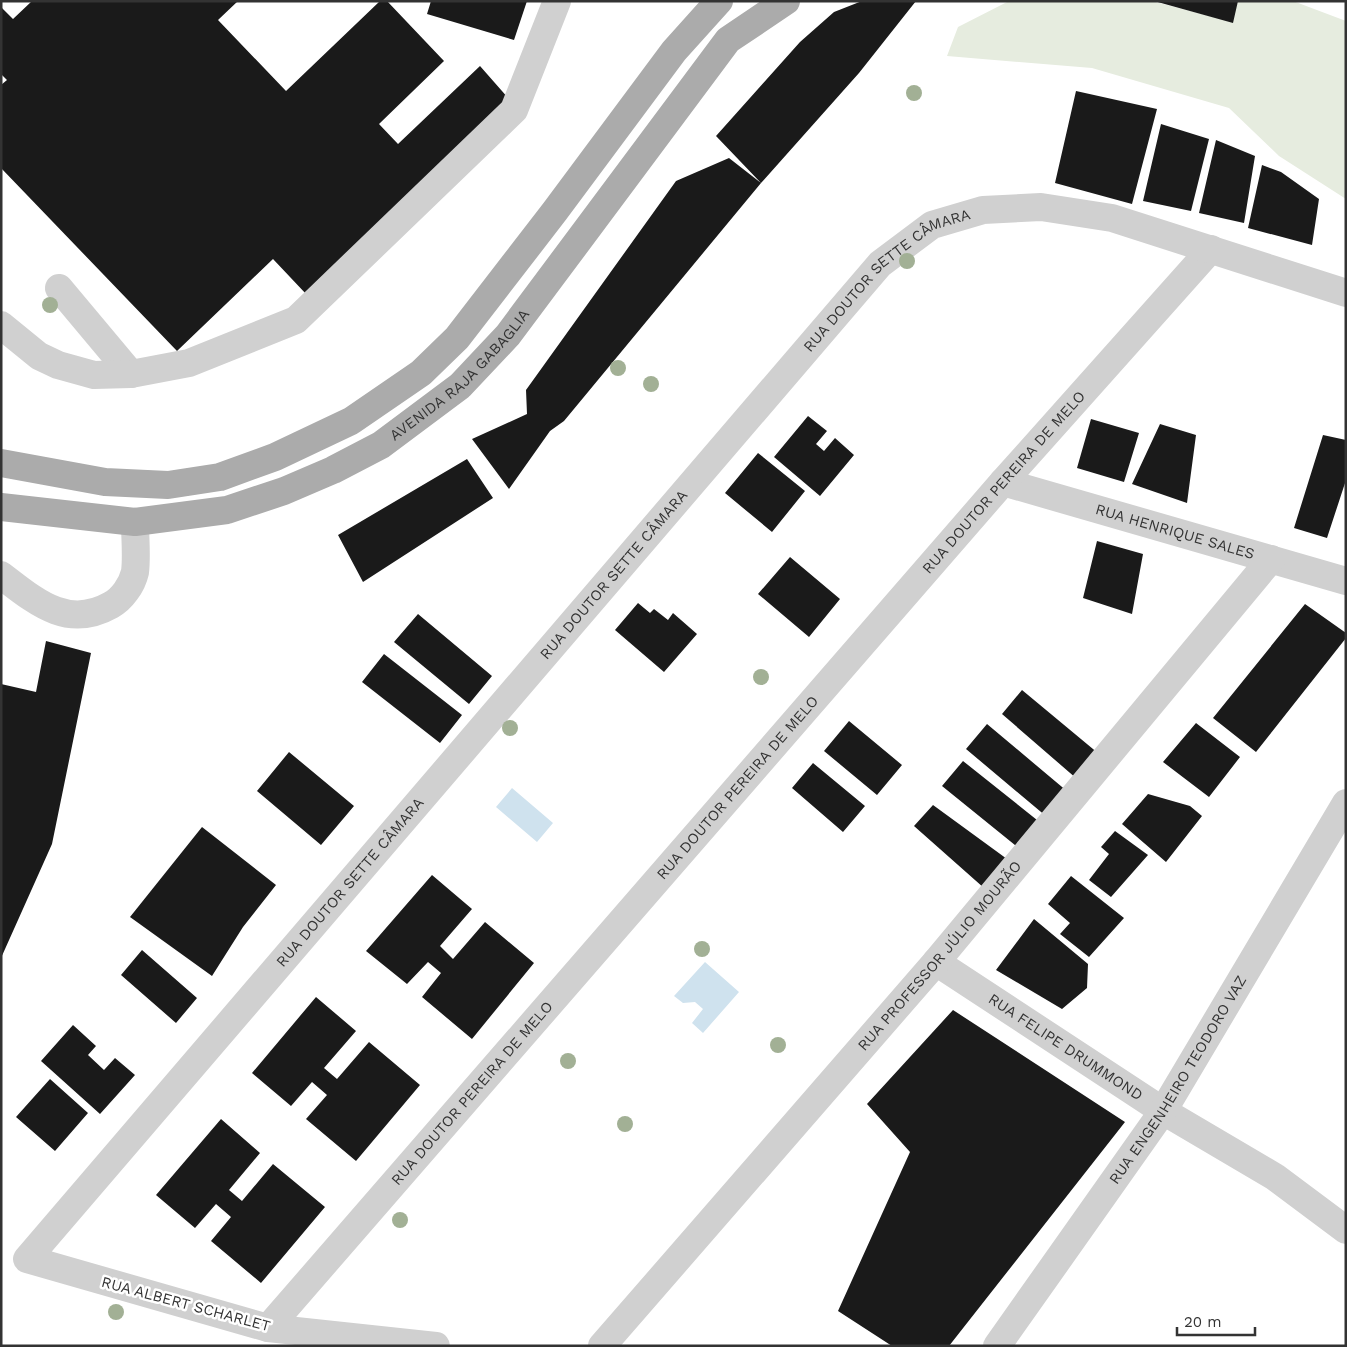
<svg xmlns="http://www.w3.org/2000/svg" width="1347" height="1347" font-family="'Work Sans',sans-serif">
<rect width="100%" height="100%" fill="#fff"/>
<path fill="#e6ecdf" d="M1009,1H1152L1232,22L1238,1H1293L1346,21V199L1279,156L1229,108L1092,68L947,56L958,27Z"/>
<path fill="#cfe2ee" d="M512,788L553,823L537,842L496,807Z
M705,962L739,992L703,1033L692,1023L703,1009L695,1002L683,1003L674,996Z"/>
<path fill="#1a1a1a" d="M32,1H238L218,20L286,91L380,1H387L444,61L379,124L398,144L480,66L509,99L307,295L273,259L177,351L1,168V85L7,80L1,74V7L13,19Z
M431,1H527L514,40L427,14Z
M862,1H916L859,73L761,183L564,421L550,431L509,489L472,439L527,414L526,390L676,181L729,158L761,183L716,136L800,42L834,12Z
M1154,1H1238L1233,23Z
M1076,91L1157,109L1132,204L1055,183Z
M1161,124L1209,139L1191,211L1143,201Z
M1216,140L1255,156L1244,223L1199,213Z
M1262,165L1281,172L1319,199L1312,245L1248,228Z
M808,416L827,431L816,444L824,451L835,438L854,455L820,496L774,457Z
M1091,419L1139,433L1124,482L1077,468Z
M1160,424L1196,435L1187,503L1132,484Z
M1323,435L1346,440V480L1327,538L1294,528Z
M758,453L805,491L772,532L725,493Z
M467,459L493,498L363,582L338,535Z
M1097,541L1143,554L1132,614L1083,598Z
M790,557L840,599L809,637L758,594Z
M638,603L650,613L654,609L668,620L673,613L697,634L664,672L615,630Z
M1305,604L1346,633V638L1256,752L1213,718Z
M418,614L492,676L469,704L394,642Z
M46,641L91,653L52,844L1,958V684L36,692Z
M384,654L462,715L440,743L362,682Z
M1022,690L1099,754L1077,779L1002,714Z
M849,721L902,765L877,795L824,751Z
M1196,723L1240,757L1209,797L1163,762Z
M987,724L1068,792L1047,817L966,749Z
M289,752L354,806L321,845L257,791Z
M963,761L1042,824L1021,850L942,786Z
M813,763L865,806L843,832L792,788Z
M1148,794L1190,806L1202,816L1166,862L1122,824Z
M933,805L1007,859L984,888L914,826Z
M202,827L276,885L243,927L212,976L130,917Z
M1115,831L1148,855L1111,897L1089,880L1109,854L1101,847Z
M432,875L472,909L440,946L453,959L485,922L534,963L472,1039L422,997L441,973L428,962L407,984L366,951Z
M1071,876L1124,918L1089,957L1060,934L1070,923L1048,904Z
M1034,919L1088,964L1087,988L1062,1009L996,970Z
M142,950L197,998L176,1023L121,975Z
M316,997L356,1031L324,1068L337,1079L369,1042L420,1085L356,1161L306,1119L327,1095L312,1082L291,1106L252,1073Z
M953,1010L1125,1122L949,1346H892L838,1311L910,1152L867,1104Z
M73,1025L96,1046L88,1055L104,1070L115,1058L135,1075L100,1114L41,1061Z
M50,1079L88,1113L55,1151L16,1117Z
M221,1119L260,1153L229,1190L242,1201L273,1164L325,1207L261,1283L211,1241L231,1217L216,1204L195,1228L156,1195Z"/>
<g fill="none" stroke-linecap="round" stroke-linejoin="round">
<g stroke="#d0d0d0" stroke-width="28">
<path d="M59,288L131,374"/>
<path d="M1,325L39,356L58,365L94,375L131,374L189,363L296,320L514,110L557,1"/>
<path id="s1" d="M1003,482L1346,581"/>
<path d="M1,575C35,601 67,630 111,605C122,599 132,585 135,572C137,556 135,538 135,522"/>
<path id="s2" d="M936,962L1163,1111L1275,1177L1346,1230"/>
<path id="s3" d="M268,1328L1003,482L1211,249"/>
<path id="s4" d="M436,1346L268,1328L27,1259L880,264L932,225L983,210L1041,207L1112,218L1346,293"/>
<path id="s5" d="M602,1346L936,962L1271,559"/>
<path id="s6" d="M997,1346L1163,1111L1346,803"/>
</g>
<g stroke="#ababab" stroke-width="28">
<path d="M1,463L105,482L168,485L220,477L275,457L351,421L421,373L457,338L555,211L674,51L719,1"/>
<path id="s7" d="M1,507L135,522L227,510L284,491L333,470L381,445L460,386L508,335L728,40L786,1"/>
</g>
</g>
<g fill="#a2b095">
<circle cx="914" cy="93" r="8"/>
<circle cx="907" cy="261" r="8"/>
<circle cx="50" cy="305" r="8"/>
<circle cx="618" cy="368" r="8"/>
<circle cx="651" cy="384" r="8"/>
<circle cx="761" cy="677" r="8"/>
<circle cx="510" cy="728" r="8"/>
<circle cx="702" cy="949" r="8"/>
<circle cx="778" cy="1045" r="8"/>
<circle cx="568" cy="1061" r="8"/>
<circle cx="625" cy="1124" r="8"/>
<circle cx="400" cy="1220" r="8"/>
<circle cx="116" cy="1312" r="8"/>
</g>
<g text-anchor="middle" stroke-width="5" stroke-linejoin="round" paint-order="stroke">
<g font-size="15" fill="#333" stroke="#fff">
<text dy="5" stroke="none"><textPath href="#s4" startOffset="1726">RUA DOUTOR SETTE CÂMARA</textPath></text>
<text dy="5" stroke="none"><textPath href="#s7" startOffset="501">AVENIDA RAJA GABAGLIA</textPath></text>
<text dy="5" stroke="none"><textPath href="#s3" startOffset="1121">RUA DOUTOR PEREIRA DE MELO</textPath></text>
<text dy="5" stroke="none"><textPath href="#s1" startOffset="179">RUA HENRIQUE SALES</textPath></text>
<text dy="5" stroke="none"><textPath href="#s4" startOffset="1321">RUA DOUTOR SETTE CÂMARA</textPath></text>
<text dy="5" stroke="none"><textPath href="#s3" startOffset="716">RUA DOUTOR PEREIRA DE MELO</textPath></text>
<text dy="5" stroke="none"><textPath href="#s4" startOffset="916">RUA DOUTOR SETTE CÂMARA</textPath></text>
<text dy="5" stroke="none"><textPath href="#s5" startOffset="516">RUA PROFESSOR JÚLIO MOURÃO</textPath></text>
<text dy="5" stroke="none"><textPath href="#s2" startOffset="155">RUA FELIPE DRUMMOND</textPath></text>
<text dy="5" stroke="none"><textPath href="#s6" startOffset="322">RUA ENGENHEIRO TEODORO VAZ</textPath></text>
<text dy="5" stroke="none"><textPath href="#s3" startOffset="311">RUA DOUTOR PEREIRA DE MELO</textPath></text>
<text transform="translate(186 1304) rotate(15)" y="5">RUA ALBERT SCHARLET</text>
</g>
</g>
<rect width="1347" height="1347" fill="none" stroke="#333333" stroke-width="5"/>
<path d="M1177 1327v8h78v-8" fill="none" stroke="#333333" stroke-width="2.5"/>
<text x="1184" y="1327" font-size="15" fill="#333333" stroke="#ffffff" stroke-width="4" paint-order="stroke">20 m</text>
</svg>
